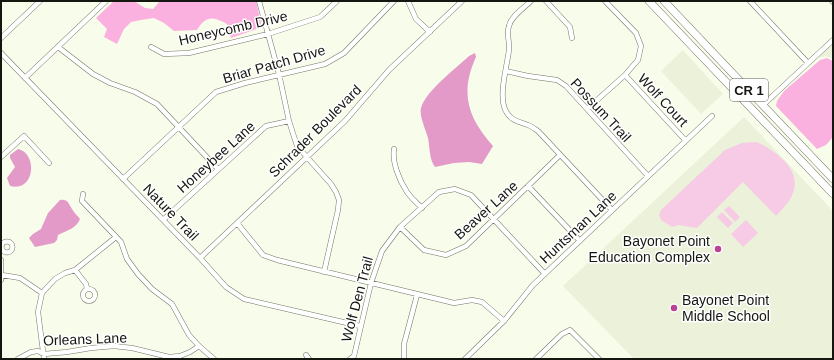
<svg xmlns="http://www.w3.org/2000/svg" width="834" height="360" font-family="Helvetica,sans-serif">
<rect width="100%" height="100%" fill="#f8fdeb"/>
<path fill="#ebf2d9" d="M833,37V59L826,56L818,58L782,89L774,101L770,96Z
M683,50L723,94L701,114L661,71Z
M744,117L833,211V359H634L563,286Z"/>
<path fill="#f7cae6" d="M757,142C775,151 802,169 793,193C790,202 782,209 776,216L743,182L697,228L678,225L672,227L661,220L659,215L661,210L725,150L742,143Z
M729,206L740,217L735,222L724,210Z
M722,212L733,223L728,228L717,217Z
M746,220L758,233L743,247L731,234Z"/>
<path fill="#fbb1e0" d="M114,1H134L145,8L153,9L160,1H256L261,23V27L254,30L231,38L227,24C212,16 206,16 197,30L174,31L164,23L154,18L141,20L131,22L124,29L117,44L104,37L107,29L96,18Z
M827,58L833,61V137L826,145L817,149L776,106L777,101L784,91L820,60Z"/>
<path fill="#e39ac9" d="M475,53L476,57C460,92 467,117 493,146L482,164L469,162L454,163L435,167C429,159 430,148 428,138C426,130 419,116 421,108C425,92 456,68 469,56Z
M18,149C38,153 35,193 10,186L7,178L15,167L10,158V155Z
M60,200C68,199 68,203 72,209C74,213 78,216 80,219C77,228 66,231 58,235L57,240L54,243L35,247L29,238L33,234L41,229L48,213Z"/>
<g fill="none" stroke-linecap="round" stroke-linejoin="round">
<g stroke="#717565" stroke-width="5.5">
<path id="street" d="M259,1L279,74L289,121L297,146L331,184L336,192L339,200L338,210L324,272
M408,1L416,19L430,32
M531,1C524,8 511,16 509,26C506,34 510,42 509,50C507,67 497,99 507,113C512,121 520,122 528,125C531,126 535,129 538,131L612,210
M546,1L570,27L572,38
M750,1L808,63
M832,1L833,2
M1,38L40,1
M58,47L93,74L110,83L135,92L157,104L218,169
M151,47L164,54L189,53L268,34L320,17L337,1
M1,53L200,258L226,287L244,299L360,326
M506,71L528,76L557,80L566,86L648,176
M625,75L685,140
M25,78L106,1
M763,105L833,40
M587,109L625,75L638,60L641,46L636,33L605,1
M394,149C392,162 399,180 407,192C411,198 417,203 422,208
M1,157L24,136L49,163
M123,179L216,92L245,83L325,64L344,53L394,1
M528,186L580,241
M83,194L82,201L121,242L127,259L138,274L152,289L172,304L189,335L199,346L214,359
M163,220L266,126L289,121
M237,223L263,255L277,260L454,303L472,300L482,302L504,321
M400,227L424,250L446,255L466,246L560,155
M1.5 247a5.5 5.5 0 1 1 11 0a5.5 5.5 0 1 1-11 0Z
M200,258L345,121L389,70L462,1
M1,260V280
M75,270L86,284L87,289
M2,275L20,278L42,293
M83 295a6 6 0 1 1 12 0a6 6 0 1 1-12 0Z
M306,355L309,359
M18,359L31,352L38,351L44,354L67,352L91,348L114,346L132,348L169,357L180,356L190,352L199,346
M44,359L38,312L42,293L55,279L65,273L75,270L116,237
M350,359L354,356L371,283L382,251L400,227L439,192L455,189L471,195L545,274
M404,359V344L417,295
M465,359L504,321L533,285L712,116
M536,359L562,334L570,330L599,359"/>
</g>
<g stroke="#717565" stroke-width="8">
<path id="primary" d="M649,1L833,194
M664,1L833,179"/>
</g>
<use href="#street" stroke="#fff" stroke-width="4.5"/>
<use href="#primary" stroke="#fff" stroke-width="7"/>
</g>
<g fill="#b94196" stroke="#fff" stroke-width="1.5">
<circle cx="718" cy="249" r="4"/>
<circle cx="674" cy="308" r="4"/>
</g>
<g text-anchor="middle" stroke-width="3" stroke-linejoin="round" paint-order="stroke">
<rect fill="#fff" stroke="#5a5c58" stroke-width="1" x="730" y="79" width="38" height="22" rx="3"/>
<g font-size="13" font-weight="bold" fill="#141610">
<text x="749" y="95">CR 1</text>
</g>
<g font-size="14" fill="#141610" stroke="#fff">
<text transform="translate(233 28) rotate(-13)" y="5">Honeycomb Drive</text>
<text transform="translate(274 64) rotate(-16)" y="5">Briar Patch Drive</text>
<text transform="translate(663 100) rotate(47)" y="5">Wolf Court</text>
<text transform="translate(601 110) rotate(47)" y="5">Possum Trail</text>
<text transform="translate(315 131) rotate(-45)" y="5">Schrader Boulevard</text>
<text transform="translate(216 157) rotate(-42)" y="5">Honeybee Lane</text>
<text transform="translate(486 210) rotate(-42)" y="5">Beaver Lane</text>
<text transform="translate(171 212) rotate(46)" y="5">Nature Trail</text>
<text transform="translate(578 227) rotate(-43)" y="5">Huntsman Lane</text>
<text transform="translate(357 299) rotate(-75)" y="5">Wolf Den Trail</text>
<text transform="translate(85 339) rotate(-2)" y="5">Orleans Lane</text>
</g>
<g font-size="14" fill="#141610" stroke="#fff" text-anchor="end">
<text x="710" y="246">Bayonet Point<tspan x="710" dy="16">Education Complex</tspan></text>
<text x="682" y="305" text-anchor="start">Bayonet Point<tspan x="682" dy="16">Middle School</tspan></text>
</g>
</g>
<rect width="834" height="360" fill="none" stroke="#141610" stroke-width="4"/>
</svg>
